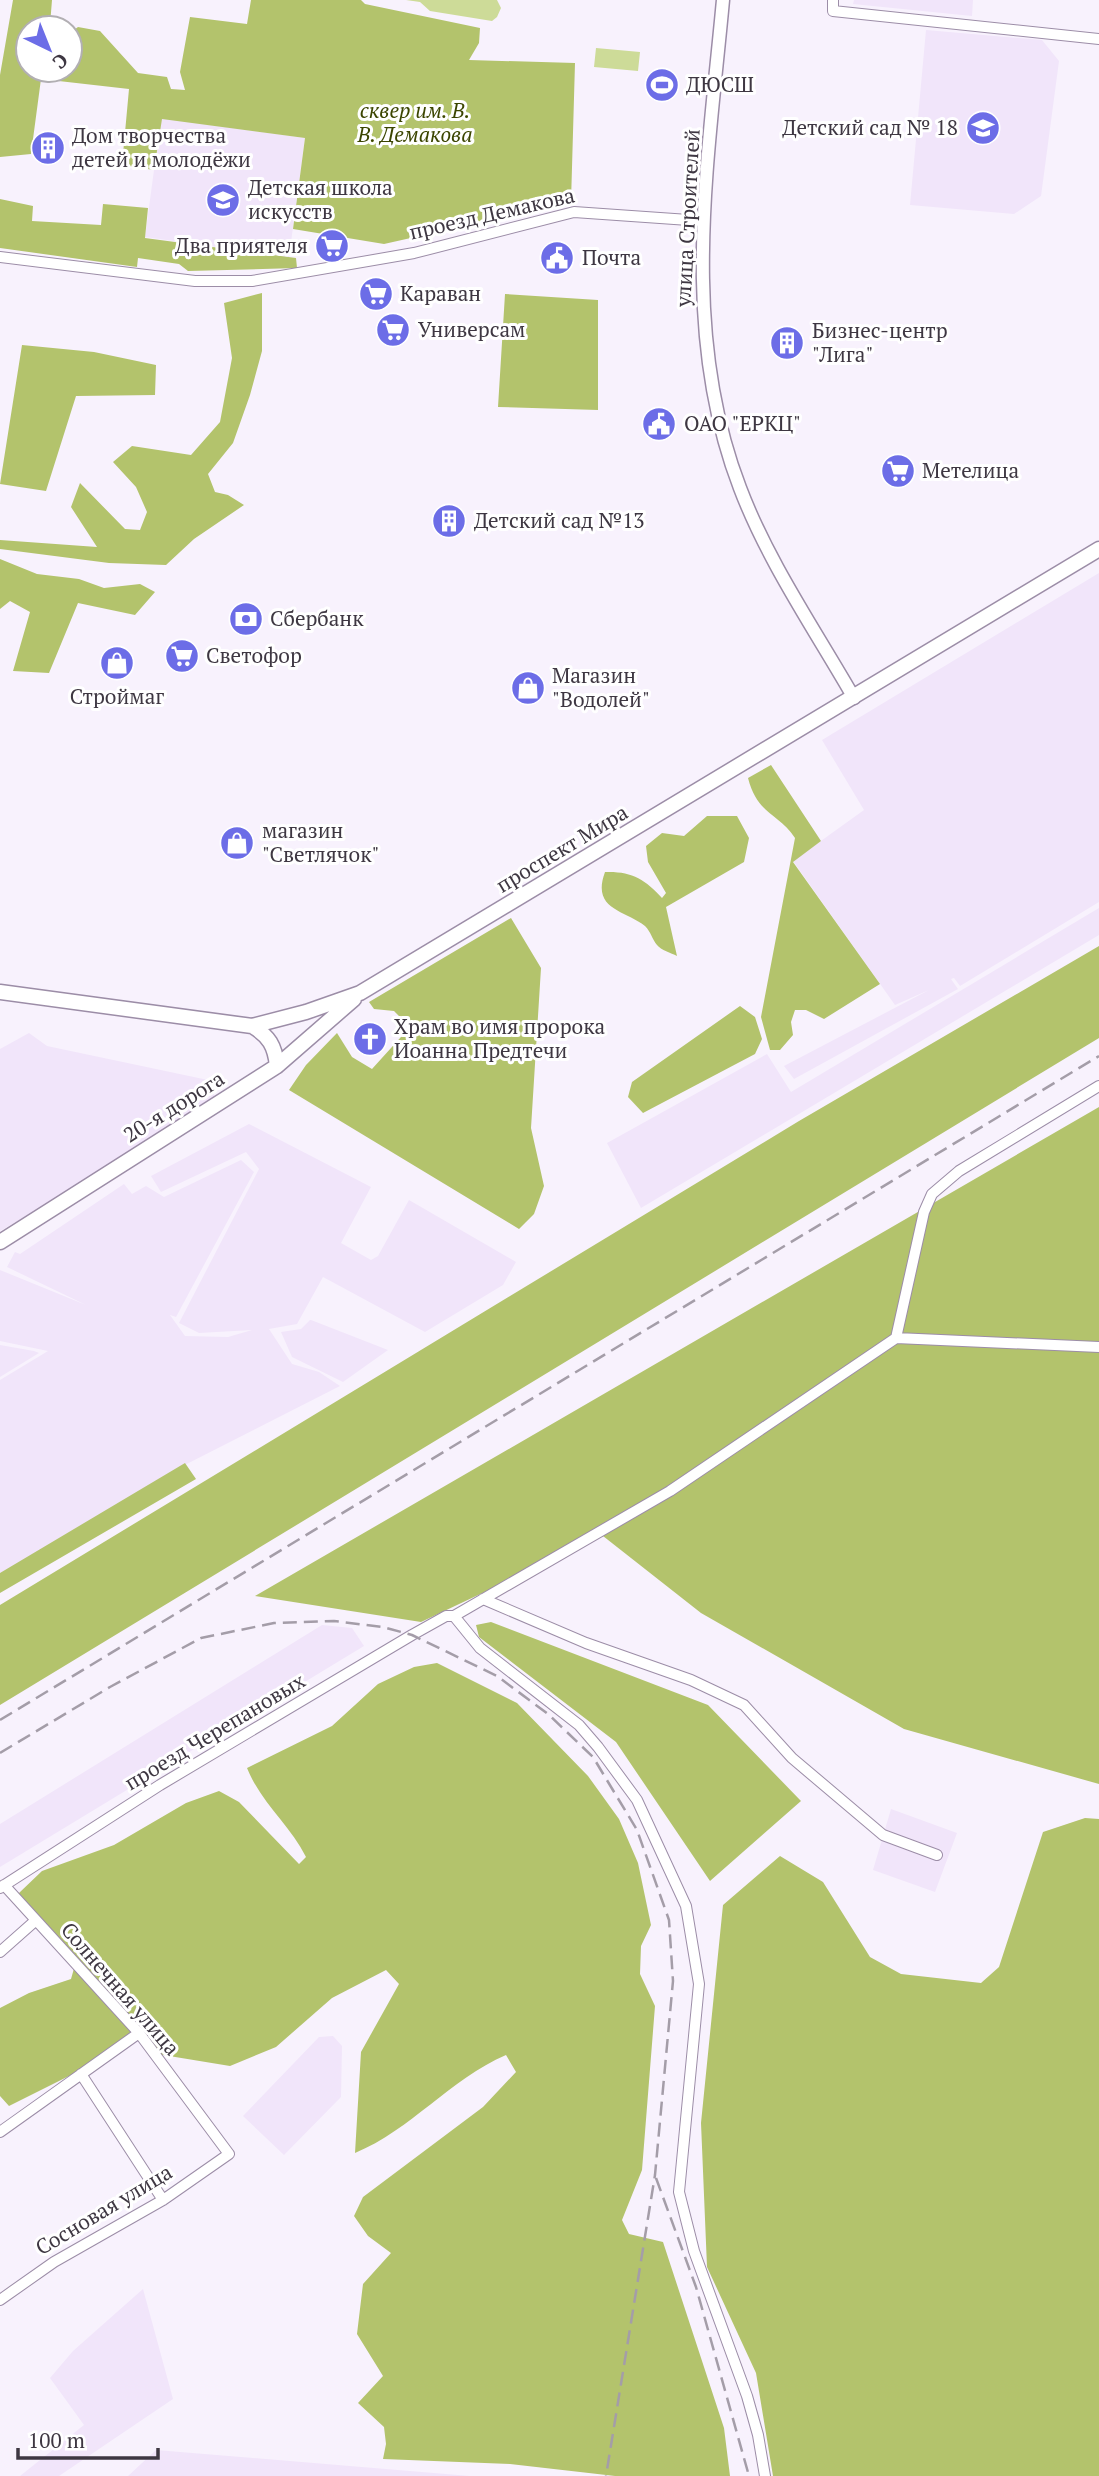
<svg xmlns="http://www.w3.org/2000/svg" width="1099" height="2476" font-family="'PT Serif',serif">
<rect width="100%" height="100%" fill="#f8f2fd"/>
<path fill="#f1e5fa" d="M854,0H973L972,16L853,4Z
M926,30L1042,40L1059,61L1041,196L1014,214L910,205Z
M161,118L305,138L289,257L145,237Z
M1099,573V902L960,986L954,978L951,979L958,989L794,1079L784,1066L929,990L895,1005L793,861L864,810L822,740Z
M1099,908V935L641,1208L607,1143L767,1054L791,1092Z
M29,1033L47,1046L208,1080L215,1097L113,1166L0,1231V1049Z
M249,1124L371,1187L341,1243L371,1260L378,1256L409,1200L516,1262L503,1285L425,1332L323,1277L297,1324L269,1329L292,1364L319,1372L340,1386L169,1473L0,1576V1380L48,1351L0,1341V1270L86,1305L7,1267L15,1252L20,1254L124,1184L132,1194L146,1186L164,1197L241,1160L254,1172L176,1317L170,1315L185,1336L228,1337L252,1330L199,1333L179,1323L259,1169L246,1152L161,1192L151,1176Z
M310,1320H311L388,1350L343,1382L292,1357L281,1332L301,1329Z
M0,1345L34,1351L39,1353L0,1377Z
M322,1625L352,1628L364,1646L0,1867V1824Z
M891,1809L957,1833L935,1892L873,1870Z
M333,2036L342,2046L341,2097L284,2155L243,2116L319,2037Z
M143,2289L173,2399L59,2476H20L84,2425L50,2378L73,2351Z
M156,2450L470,2476H128Z"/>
<path fill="#cddb98" d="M406,0H497L501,8L497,17L492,21L430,11L420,2Z
M596,48L640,52L638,71L594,67Z"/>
<path fill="#b3c36c" d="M13,0H52L50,25L52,28H28V70H70V33L78,27L100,31L138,73L167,77L171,89L185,90L180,72L190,17L247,24L251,0H361L365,4L480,28L479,43L469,60L575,63L571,202L384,244L293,229L305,138L162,119L154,170L122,165L129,89L41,79L31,154L0,157V75Z
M0,199L33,206L32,221L101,225L103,204L148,208L145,238L296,258L297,268L188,271L179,264L138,258L137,267L0,248Z
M262,293V351L250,395L233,443L208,474L215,492L228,495L244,505L194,539L166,565L109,563L0,549V540L97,547L71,507L80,483L125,529L140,530L147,512L136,487L113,462L132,446L191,455L220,422L232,358L224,303Z
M505,294L598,300V410L498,407Z
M22,345L94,352L156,365L155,395L76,396L46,491L0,484Z
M0,559L37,574L79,579L104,588L140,584L155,592L135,615L78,603L49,673L13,671L30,612L10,601L0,609Z
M771,765L821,841L793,862L880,984L824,1019L806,1010H795L791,1022L793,1035L780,1050H770L761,1017L795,838C778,812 758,816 748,778Z
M707,816H737L749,838L744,862L666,907L677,956C671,953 661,950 657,945C652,939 651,932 645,926C625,910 591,910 605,872C631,871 645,879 662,898L666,893L648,862L646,846L662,833L684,836Z
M511,918L541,968L531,1128L544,1186L534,1214L519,1229L289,1090L306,1065L337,1033L352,1057L372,1069L410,1027L394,1011L374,1009L369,1002Z
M1099,946V1038L0,1705V1605L799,1121Z
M740,1006L755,1017L762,1039L755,1054L643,1113L628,1097L632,1082Z
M1099,1107V1784L904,1729L701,1613L603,1536L421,1622L255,1596Z
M185,1463L196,1479L0,1593V1573Z
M491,1622L708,1705L801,1801L710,1881L616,1742L479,1637L476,1625Z
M437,1663L517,1703L588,1776L619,1819L638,1863L651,1925L641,1946L640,1974L655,2006L642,2170L622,2220L629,2234L663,2242L724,2428L730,2476H615L510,2464L383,2459L386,2444L384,2427L358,2403L383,2376L357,2334L363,2284L391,2253L368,2236L354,2216L363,2197L483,2107L516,2072L506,2055C450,2079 411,2130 355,2153L361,2052L399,1984L386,1970L332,1998L276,2047L230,2066L157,2054L139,2033L130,2034L87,2067L9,2106L0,2096V2008L29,1993L71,1979L75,1965L21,1908L19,1893L42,1871L114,1845L186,1803L219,1791L239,1802L299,1864L306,1857C290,1825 261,1803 247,1768L332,1726L378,1684L414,1667Z
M1085,1818L1099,1819V2476H773L756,2373L707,2267L701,2123L723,1905L780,1856L823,1882L870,1957L901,1974L981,1983L999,1967L1043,1832Z"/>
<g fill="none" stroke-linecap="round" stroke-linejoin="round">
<g stroke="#9c8da7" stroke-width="12">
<path id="minor" d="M833,0V11L1099,39
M0,257L195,281H252L414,253L574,212L703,221
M896,1338L1099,1347
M483,1599L586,1643L691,1680L744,1705L792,1758L883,1835L937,1855
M454,1616L480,1648L579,1725L598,1747L637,1800L686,1906L699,1984L679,2192L694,2251L747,2396L758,2435L765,2476
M0,1888L160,1785L412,1635L446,1616H454L670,1491L896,1338L924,1212L932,1194L959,1171L1099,1086
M0,1952L35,1921
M81,2074L163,2200
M0,2132L139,2033
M0,2300L54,2262L163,2200L229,2154L139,2033L4,1885"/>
</g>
<g stroke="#9c8da7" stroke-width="15">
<path id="tertiary" d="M723,0C708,163 679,330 740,488C768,562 815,630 854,698"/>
</g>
<g stroke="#9c8da7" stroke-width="17">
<path id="secondary" d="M0,992L252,1026L306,1012L360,993L1099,549
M252,1026C269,1036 275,1046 277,1066
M0,1242L277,1066L354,999"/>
</g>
<use href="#minor" stroke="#fff" stroke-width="10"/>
<use href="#tertiary" stroke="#fff" stroke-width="12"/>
<use href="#secondary" stroke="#fff" stroke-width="14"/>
<path stroke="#a49da8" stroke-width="2.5" stroke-dasharray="14 7" stroke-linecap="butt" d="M0,1720L1099,1056
M0,1753L110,1687L201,1638L274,1623L334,1621L383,1627L412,1635L497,1676L548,1714L593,1757L637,1830L669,1920L673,1981L655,2175L606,2476
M656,2178L696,2287L749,2476"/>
</g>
<defs>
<g id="stadium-disc" transform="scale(1.75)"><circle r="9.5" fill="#6c6de7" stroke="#fff"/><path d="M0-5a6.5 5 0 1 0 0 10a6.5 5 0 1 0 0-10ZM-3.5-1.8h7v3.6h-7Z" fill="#fff"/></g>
<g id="school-disc" transform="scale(1.75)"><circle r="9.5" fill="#6c6de7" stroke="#fff"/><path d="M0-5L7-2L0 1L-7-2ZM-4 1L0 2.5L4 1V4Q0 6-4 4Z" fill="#fff"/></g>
<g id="building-disc" transform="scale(1.75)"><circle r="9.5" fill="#6c6de7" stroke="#fff"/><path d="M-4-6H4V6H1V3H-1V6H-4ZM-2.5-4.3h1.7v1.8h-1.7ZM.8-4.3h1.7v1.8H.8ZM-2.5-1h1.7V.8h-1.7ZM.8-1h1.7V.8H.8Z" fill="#fff"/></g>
<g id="supermarket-disc" transform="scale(1.75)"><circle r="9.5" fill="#6c6de7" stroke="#fff"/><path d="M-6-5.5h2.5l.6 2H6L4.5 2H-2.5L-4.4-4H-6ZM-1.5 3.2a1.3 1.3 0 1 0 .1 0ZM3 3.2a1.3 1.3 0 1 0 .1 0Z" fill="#fff"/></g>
<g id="civic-disc" transform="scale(1.75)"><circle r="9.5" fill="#6c6de7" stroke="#fff"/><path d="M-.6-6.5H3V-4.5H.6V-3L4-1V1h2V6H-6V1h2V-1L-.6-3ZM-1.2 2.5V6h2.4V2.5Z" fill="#fff"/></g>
<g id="bank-disc" transform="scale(1.75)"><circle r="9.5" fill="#6c6de7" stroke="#fff"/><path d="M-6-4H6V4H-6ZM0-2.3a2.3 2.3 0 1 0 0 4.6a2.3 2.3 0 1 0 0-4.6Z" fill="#fff"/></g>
<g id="shop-disc" transform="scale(1.75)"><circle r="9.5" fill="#6c6de7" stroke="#fff"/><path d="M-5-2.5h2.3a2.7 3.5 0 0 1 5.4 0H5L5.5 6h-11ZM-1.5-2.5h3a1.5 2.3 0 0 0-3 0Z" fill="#fff"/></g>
<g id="church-disc" transform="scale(1.75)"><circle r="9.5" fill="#6c6de7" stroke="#fff"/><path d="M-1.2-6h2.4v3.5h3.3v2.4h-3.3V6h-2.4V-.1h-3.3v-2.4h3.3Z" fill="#fff"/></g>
</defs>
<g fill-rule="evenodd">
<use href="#stadium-disc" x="662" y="85"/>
<use href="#school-disc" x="983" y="128"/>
<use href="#building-disc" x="48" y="148"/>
<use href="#school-disc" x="223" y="200"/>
<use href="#supermarket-disc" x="332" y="246"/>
<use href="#civic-disc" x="557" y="258"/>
<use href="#supermarket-disc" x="376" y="294"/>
<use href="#supermarket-disc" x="393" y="330"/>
<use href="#building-disc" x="787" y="343"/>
<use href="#civic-disc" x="659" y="424"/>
<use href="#supermarket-disc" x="898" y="471"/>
<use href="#building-disc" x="449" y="521"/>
<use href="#bank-disc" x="246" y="619"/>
<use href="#supermarket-disc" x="182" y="656"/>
<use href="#shop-disc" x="117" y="663"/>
<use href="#shop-disc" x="528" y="688"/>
<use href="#shop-disc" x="237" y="843"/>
<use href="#church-disc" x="370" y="1039"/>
</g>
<g text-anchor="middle" stroke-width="6" stroke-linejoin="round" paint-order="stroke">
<g font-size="21" fill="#3e3742" stroke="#fff" text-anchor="start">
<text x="686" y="92">ДЮСШ</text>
<text x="958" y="135" text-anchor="end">Детский сад № 18</text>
<text x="72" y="143">Дом творчества<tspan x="72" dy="24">детей и молодёжи</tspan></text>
<text x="248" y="195">Детская школа<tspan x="248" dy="24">искусств</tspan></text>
<text x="308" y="253" text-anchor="end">Два приятеля</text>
<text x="582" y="265">Почта</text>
<text x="400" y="301">Караван</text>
<text x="418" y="337">Универсам</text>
<text x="812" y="338">Бизнес-центр<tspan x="812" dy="24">"Лига"</tspan></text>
<text x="684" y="431">ОАО "ЕРКЦ"</text>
<text x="922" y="478">Метелица</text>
<text x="474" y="528">Детский сад №13</text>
<text x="270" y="626">Сбербанк</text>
<text x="206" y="663">Светофор</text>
<text x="552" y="683">Магазин<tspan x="552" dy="24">"Водолей"</tspan></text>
<text x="117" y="704" text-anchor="middle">Строймаг</text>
<text x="262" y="838">магазин<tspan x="262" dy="24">"Светлячок"</tspan></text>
<text x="394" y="1034">Храм во имя пророка<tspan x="394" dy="24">Иоанна Предтечи</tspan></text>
</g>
<g font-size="21" font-style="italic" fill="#3b4500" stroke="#fff">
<text x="415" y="118">сквер им. В.<tspan x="415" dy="24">В. Демакова</tspan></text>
</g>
<g font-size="21" fill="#3e3742" stroke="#fff">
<text transform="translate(492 214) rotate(-13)" y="7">проезд Демакова</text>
<text transform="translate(688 218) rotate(-87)" y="7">улица Строителей</text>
<text transform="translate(562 849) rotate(-31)" y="7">проспект Мира</text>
<text transform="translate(174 1107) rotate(-32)" y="7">20-я дорога</text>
<text transform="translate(215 1732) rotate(-31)" y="7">проезд Черепановых</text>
<text transform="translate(120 1989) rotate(49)" y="7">Солнечная улица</text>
<text transform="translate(104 2210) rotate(-31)" y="7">Сосновая улица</text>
</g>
</g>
<g transform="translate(49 49) rotate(137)"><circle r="33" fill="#ffffff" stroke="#b2afb3" stroke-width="2"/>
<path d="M0-5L12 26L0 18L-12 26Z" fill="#6c6de7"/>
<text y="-10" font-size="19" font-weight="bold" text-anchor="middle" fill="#3e3742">С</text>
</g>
<path d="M18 2448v10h140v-10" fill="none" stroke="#3e3742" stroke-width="3.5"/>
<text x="28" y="2448" font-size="21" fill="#3e3742" stroke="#ffffff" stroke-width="5" paint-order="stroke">100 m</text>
</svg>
